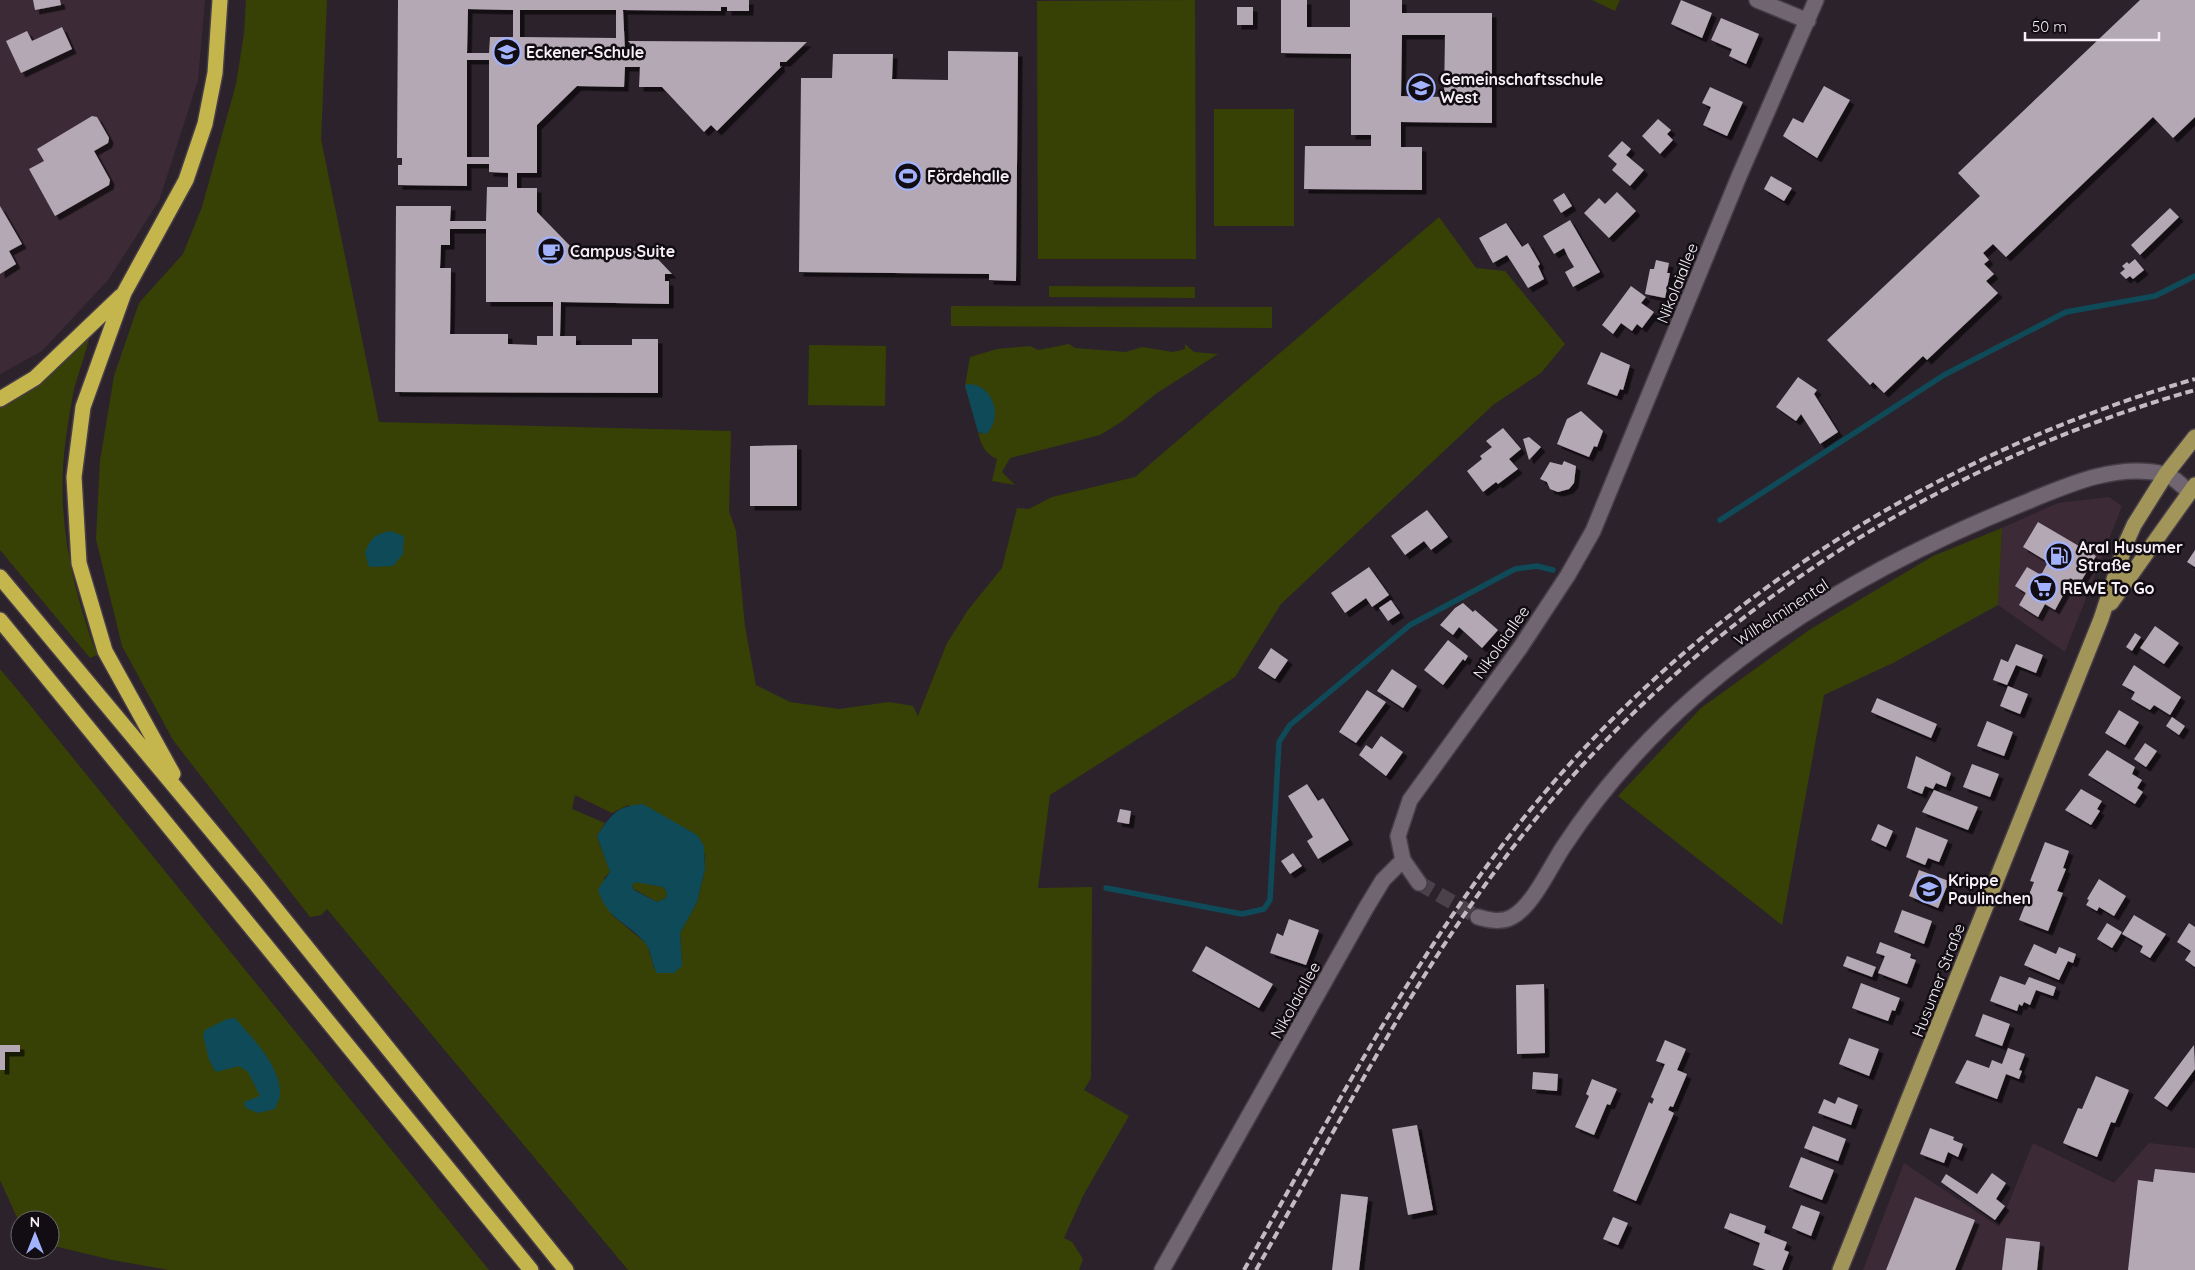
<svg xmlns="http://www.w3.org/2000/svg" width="2195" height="1270" font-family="Quicksand,sans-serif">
<defs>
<filter id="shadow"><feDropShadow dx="4.5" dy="4.5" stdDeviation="0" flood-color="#0009"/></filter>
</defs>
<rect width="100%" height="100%" fill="#2c222c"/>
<path fill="#3c2b36" d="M0,0H205L198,80L159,201L108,280L42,351L0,374Z
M2109,497L2122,506L2065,652L1998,605L2002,528L2058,503Z
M2033,1143L2114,1183L2149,1143L2195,1148V1270H1863L1904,1163L1999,1227Z"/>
<path fill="#374105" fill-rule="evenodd" d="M246,0H327L321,139L379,422L731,431L729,511L736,531L745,627L756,685L790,702L839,709L889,702L913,706L918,716L947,643L968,610L1002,568L1017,508L1029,509L1052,497L1135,477L1439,217L1476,268L1505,271L1565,344L1541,373L1493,405L1281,604L1235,677L1050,795L1038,888L1092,887L1091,1078L1084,1090L1129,1116L1084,1194L1064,1238L1072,1242L1083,1259L1079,1270H628L327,909L321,915L310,917L173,740L122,646L96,539L100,461L114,376L139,303L183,254L202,207L236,84L244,34ZM575,795L612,813L628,805L705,854V869L697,902L680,933L682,966L654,968L647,944L612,915L604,878L610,872C608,861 600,848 597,836L605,823L572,809Z
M1195,0L1196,259H1038L1037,1Z
M1592,0H1620L1615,11Z
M1214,109H1294V226H1214Z
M1049,286L1195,287V298L1049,297Z
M951,306L1272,307V328L951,326Z
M90,334C86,353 79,371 74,389C71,405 68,422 66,438C55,512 71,586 97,655L90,658L0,550V407L32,386Z
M1069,344L1075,348L1126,352L1142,347L1173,352L1185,349V344L1194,352L1218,354L1157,393L1121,422L1100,435L1010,458L1002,472L1015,485L992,481L997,459C985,453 981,446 978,432L982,434L965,386L970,357L997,349L1030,346L1038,350Z
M809,345L886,346L885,406L808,405Z
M2002,528L1998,605L1895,662L1824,695L1782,925L1618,796L1701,708L1809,630L1933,556Z
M0,669L21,694L489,1270H169L112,1260L50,1245V1220H20V1224L0,1180Z
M635,881L663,887L667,892L666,898L657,902L634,889L632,886Z"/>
<path fill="#0f4a59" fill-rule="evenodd" d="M967,384C993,383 1004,418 986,434L978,432L965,386Z
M390,531L404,536L403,554L393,566L369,567L365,553C370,539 375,534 390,531Z
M643,804L697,835L704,846L705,869L697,902L680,933L682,966L674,973H657C651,964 652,952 646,944C629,922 607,921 598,889L610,872L597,836C611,815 616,806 643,804ZM635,882L663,887L667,892L666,898L657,902L634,890L632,886Z
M235,1018C253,1039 280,1065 280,1094C280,1098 277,1104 275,1109L258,1113L246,1108L244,1102L260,1096L248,1072L239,1066L216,1072L209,1060L203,1035L205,1030L227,1019Z"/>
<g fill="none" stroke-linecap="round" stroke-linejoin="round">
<path stroke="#0f4a59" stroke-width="5.5" d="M1720,520L1944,375L2066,312L2155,296L2195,276
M1106,888L1242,914L1264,909L1270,900L1279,742L1290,725L1410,625L1515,569L1537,566L1553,570"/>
</g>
<path fill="#b4a8b4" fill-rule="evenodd" filter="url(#shadow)" d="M33,0H60L61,5L35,10Z
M398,0H749V11H727V7H721V11L623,10L625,50H637L628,41L807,42L786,62H780V67L782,66L717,131L711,125L704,132L662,87H639L640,67H625L624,87L577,86L537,125V173H517V188H537V212L574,250L643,251L644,260H649L650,251L672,274H665V281H669V304L561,302L560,336H576V345H632V339H658V393L395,392L396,206H451L450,221H486L487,187H508V173L489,172V164H467V186L398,185V165H402V158H397ZM468,9L513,10V37H490L489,53H467ZM520,10H616V38L520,37ZM467,60H489V157H467ZM450,229H486V302H553V336H537V345L508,344V334H450L451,268H440L441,245H450Z
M1281,0H1307V27H1350V0H1402V13H1492V123L1401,122V147H1422V190L1304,189L1305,146H1371V135H1351V54L1281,53ZM1402,35H1445L1444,97L1401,96Z
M1681,0L1712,13L1702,38L1671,24Z
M2140,0H2195V117L2173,138L2153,117L2006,257L1993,244L1983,253L1989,260L1984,264L1994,274L1986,281L1998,293L1927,360L1923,356L1884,393L1873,382L1870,385L1827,340L1980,196L1958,173Z
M1237,7H1253V25H1237Z
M1721,18L1759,34L1746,64L1729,56L1732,49L1711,40Z
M62,27L72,49L21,73L6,41L27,31L32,41Z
M948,51L1018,52L1016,281L989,280V274L799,272L801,78H832L833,54H893L892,79L948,80Z
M1824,86L1850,100L1817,158L1783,136L1793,118L1803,123Z
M1710,87L1743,102L1727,136L1703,125L1711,107L1702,103Z
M92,116L97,117L109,138L108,143L94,151L110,180L109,185L55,216L29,169L44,161L37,149Z
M1658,119L1671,130L1667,134L1673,140L1660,154L1642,136Z
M1622,141L1631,149L1626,155L1644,170L1630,186L1612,170L1617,164L1608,156Z
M1771,176L1792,188L1784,201L1764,189Z
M1617,192L1636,211L1609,238L1584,213L1599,198L1605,204Z
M1564,193L1572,206L1561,213L1553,200Z
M0,206L22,244L9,251L16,264L0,274Z
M2170,208L2179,217L2140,255L2131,245Z
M1570,220L1600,272L1573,287L1565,272L1574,267L1568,257L1564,248L1554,254L1543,236Z
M1506,223L1522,247L1528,243L1540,264L1538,266L1544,279L1528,288L1507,255L1493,263L1479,238Z
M2135,259L2144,270L2133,279L2130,276L2126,279L2120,273L2125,269L2122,266L2127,262L2129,264Z
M1656,260L1669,263L1667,273H1670L1665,298L1645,294L1650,269H1654Z
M1631,286L1646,297L1641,303L1654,312L1642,328L1637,324L1632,331L1621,323L1613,334L1602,325Z
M1601,352L1630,365L1623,390L1620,389L1617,396L1587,384Z
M1798,377L1817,390L1814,394L1838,432L1820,444L1801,414L1796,421L1776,407Z
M1581,411L1603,431L1597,447L1594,446L1589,457L1557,444L1567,419Z
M1503,428L1521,449L1509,459L1518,469L1498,484L1496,482L1483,492L1467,471L1482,459L1480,456L1492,447L1486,441Z
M1529,437L1541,447L1529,460L1523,439Z
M797,445V506H750V446Z
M1564,461L1576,466L1574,483L1569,489L1558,492L1550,489L1547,482L1540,479L1550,462L1562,465Z
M1427,510L1448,537L1431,550L1424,541L1405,555L1391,536Z
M2038,522L2096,556L2080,583L2070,578L2064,589L2066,590L2055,610L2045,604L2038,617L2019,605L2026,593L2015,586L2027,567L2041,575L2048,562L2023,547Z
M2195,550V567L2187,562Z
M1369,567L1389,595L1372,607L1366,598L1345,613L1331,593Z
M1391,600L1400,613L1388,621L1379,608Z
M1463,603L1473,612L1475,610L1498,630L1482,648L1459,627L1453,635L1440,625L1455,608Z
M2155,626L2179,643L2164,664L2140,648Z
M2135,633L2141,637L2132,651L2126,647Z
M1448,640L1468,656L1465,661L1463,659L1443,685L1424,670Z
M2016,644L2043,655L2036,673L2016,665L2007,685L1993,680L2001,659L2008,662Z
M1271,648L1288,660L1275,679L1258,668Z
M2134,665L2181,697L2170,715L2154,705L2150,710L2131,699L2135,692L2122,685Z
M1392,669L1417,686L1403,708L1377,691Z
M2008,686L2028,694L2020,714L2000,706Z
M1367,690L1386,702L1356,743L1339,732Z
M1877,698L1937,724L1931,738L1871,712Z
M2119,710L2139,722L2125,745L2105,733Z
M2172,717L2185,726L2179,735L2166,726Z
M1987,721L2013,732L2004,756L1977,746Z
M1381,736L1403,752L1386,776L1359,755L1366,745L1372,749Z
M2145,743L2157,751L2146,767L2134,759Z
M2107,750L2135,767L2132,774L2142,780L2137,788L2143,792L2135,804L2088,775Z
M1916,756L1951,773L1946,787L1936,783L1933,789L1925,786L1922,794L1907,788Z
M1972,764L1999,774L1990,797L1963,787Z
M1307,784L1318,801L1323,798L1349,840L1318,859L1307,841L1313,837L1288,796Z
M2081,789L2102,801L2097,809L2100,811L2091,825L2065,810Z
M1934,790L1978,807L1968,830L1922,812Z
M1120,809L1131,811L1129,824L1117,822Z
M1878,824L1893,831L1886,847L1871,840Z
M1916,827L1948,840L1939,862L1928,858L1925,865L1906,857Z
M2045,842L2069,851L2063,868L2066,869L2057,891L2063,893L2048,931L2019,920L2034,882L2030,881Z
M1293,853L1302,866L1290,874L1281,861Z
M1919,870L1949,881L1938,908L1909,896Z
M2099,879L2126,896L2114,916L2099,907L2097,911L2086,905L2089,900L2087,899Z
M1902,910L1932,921L1924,944L1894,932Z
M2134,915L2166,934L2150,958L2140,952L2143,946L2122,934Z
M1289,919L1319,930L1306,965L1270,953L1277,933L1283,936Z
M2107,923L2122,932L2112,948L2097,939Z
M2189,923L2195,927V967L2185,960L2191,951L2177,942Z
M1880,942L1911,954L1910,958L1916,960L1907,984L1878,973L1885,956L1876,953Z
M2034,944L2056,954L2059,947L2076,954L2073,963L2068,961L2059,980L2024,965Z
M1206,946L1273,984L1259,1008L1192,971Z
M1847,956L1876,967L1872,977L1843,966Z
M2000,976L2025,985L2029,977L2056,987L2053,996L2036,990L2030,1005L2024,1002L2022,1006L2019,1004L2017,1011L1990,1001Z
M1861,983L1900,998L1895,1011L1892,1010L1888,1021L1852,1008Z
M1544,984L1545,1053L1517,1054L1516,985Z
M1983,1014L2010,1024L2002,1046L1975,1036Z
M1849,1038L1879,1049L1869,1076L1839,1064Z
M1665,1040L1686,1049L1677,1070L1687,1074L1673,1107L1670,1106L1668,1110L1674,1113L1636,1201L1613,1191L1649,1102L1652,1104L1654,1099L1651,1097L1665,1064L1656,1061Z
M0,1045H20V1052H5V1070H0Z
M2194,1045L2195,1069L2167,1107L2154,1098Z
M2008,1048L2025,1054L2019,1070L2022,1071L2019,1079L2006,1074L1997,1099L1955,1083L1967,1060L1989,1068L1992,1060L2002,1064Z
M1533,1072L1558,1074L1557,1091L1532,1089Z
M2096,1076L2129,1090L2115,1123L2111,1122L2097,1157L2063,1143L2078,1108L2082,1109Z
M1592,1079L1617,1089L1610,1105L1607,1104L1594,1135L1575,1127L1589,1096L1586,1094Z
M1838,1097L1858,1105L1851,1125L1818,1113L1824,1099L1835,1104Z
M1417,1125L1433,1210L1408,1215L1392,1129Z
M1813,1126L1846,1139L1838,1161L1804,1148Z
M1930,1128L1954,1137L1953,1140L1963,1144L1958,1157L1948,1152L1944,1163L1920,1154Z
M1801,1157L1834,1170L1822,1200L1789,1187Z
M2155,1169L2195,1173V1270H2128L2138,1180L2153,1182Z
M1992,1173L2006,1183L1996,1199L2005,1206L1995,1220L1941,1182L1946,1174L1977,1194Z
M1341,1194L1368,1197L1359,1270H1332Z
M1915,1197L1975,1220L1955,1270H1886Z
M1801,1205L1820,1212L1811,1236L1792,1228Z
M1730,1213L1766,1226L1764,1233L1787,1242L1784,1250L1789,1252L1782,1270H1766L1753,1265L1760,1243L1724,1228Z
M1613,1217L1628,1223L1618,1245L1603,1239Z
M2006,1238L2040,1242L2037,1270H2002Z"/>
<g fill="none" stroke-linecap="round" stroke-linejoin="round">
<path stroke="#4a414a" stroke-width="15" stroke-dasharray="15 8" stroke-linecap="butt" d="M1419,883L1478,917"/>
<g stroke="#463d46" stroke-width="18">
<path id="minor" d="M1757,0L1808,21
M1419,883L1403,860L1398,836L1410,800L1520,648L1568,575L1593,531L1740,174L1816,0
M1478,917C1489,920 1501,923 1512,917C1533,906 1551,865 1564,846C1589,808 1619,771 1650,739C1751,634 1886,559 2019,505C2063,487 2115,462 2164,474C2173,476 2182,486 2189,492
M1162,1270L1366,908L1383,880L1403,860"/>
</g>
<g stroke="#463d46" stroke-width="18">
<path id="major" d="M2111,603L2195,485
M1840,1270L2101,619L2126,543L2134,525L2166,474L2195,437"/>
</g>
<g stroke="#463d46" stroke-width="18">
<path id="highway" d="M0,399L35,378L121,296
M0,577L255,883L566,1270
M0,620L531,1270
M173,774L105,651L79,563L74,477L83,407L124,293L186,180L205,124L215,73L220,0"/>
</g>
<use href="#minor" stroke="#706570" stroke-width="15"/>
<use href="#major" stroke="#a2955a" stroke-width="15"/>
<use href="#highway" stroke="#c4b54c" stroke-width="15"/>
<path stroke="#c3bbc3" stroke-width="4" stroke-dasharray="8 4" stroke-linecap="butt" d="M1244,1270C1320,1135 1393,996 1484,870C1656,631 1913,460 2195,379
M1256,1270C1332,1137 1402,998 1493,874C1663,641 1918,468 2195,390"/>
</g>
<defs>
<g id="school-ring" transform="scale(1.4375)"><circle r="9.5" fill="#120d12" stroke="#a3b2fd" stroke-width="1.5"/><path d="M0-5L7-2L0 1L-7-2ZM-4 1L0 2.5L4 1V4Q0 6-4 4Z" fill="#a3b2fd"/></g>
<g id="stadium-ring" transform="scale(1.4375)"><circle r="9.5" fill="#120d12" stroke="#a3b2fd" stroke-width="1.5"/><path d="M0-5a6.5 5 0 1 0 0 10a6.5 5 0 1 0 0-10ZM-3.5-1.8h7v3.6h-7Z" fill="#a3b2fd"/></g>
<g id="cafe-ring" transform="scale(1.4375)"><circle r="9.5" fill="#120d12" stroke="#a3b2fd" stroke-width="1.5"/><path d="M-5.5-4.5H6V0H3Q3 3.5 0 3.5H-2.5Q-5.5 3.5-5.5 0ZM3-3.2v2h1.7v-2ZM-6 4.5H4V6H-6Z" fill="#a3b2fd"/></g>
<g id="fuel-ring" transform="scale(1.4375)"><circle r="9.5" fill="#120d12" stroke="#a3b2fd" stroke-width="1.5"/><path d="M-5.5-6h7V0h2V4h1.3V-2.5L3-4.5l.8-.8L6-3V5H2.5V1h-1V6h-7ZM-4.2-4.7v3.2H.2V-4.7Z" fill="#a3b2fd"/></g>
<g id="supermarket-ring" transform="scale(1.4375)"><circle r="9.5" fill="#120d12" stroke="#a3b2fd" stroke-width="1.5"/><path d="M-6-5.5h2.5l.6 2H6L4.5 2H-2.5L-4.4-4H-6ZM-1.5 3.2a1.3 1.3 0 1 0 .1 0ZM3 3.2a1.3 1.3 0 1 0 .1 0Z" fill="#a3b2fd"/></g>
</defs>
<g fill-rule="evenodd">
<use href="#school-ring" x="507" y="52"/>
<use href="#school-ring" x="1421" y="88"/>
<use href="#stadium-ring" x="908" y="176"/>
<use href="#cafe-ring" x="551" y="251"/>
<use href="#fuel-ring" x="2059" y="556"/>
<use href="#supermarket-ring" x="2043" y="588"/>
<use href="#school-ring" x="1929" y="889"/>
</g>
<g text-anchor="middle" stroke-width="5" stroke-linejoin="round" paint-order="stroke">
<g font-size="16" font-weight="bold" fill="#f7f0f7" stroke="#120d12" text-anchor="start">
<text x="526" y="58">Eckener-Schule</text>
<text x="1440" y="85">Gemeinschaftsschule<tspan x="1440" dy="18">West</tspan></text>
<text x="927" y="182">Fördehalle</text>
<text x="570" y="257">Campus Suite</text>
<text x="2078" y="553">Aral Husumer<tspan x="2078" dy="18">Straße</tspan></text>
<text x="2062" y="594">REWE To Go</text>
<text x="1948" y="886">Krippe<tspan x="1948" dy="18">Paulinchen</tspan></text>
</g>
<g font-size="16" fill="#f7f0f7" stroke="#120d12">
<text transform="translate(1677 283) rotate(-68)" y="6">Nikolaiallee</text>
<text transform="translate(1781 612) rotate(-33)" y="6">Wilhelminental</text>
<text transform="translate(1501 642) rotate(-55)" y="6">Nikolaiallee</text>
<text transform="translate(1938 980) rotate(-69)" y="6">Husumer Straße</text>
<text transform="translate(1295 1000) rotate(-61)" y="6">Nikolaiallee</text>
</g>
</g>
<g transform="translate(35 1235)"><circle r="24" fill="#120d12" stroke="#6e686e"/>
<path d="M0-4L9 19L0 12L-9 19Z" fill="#a3b2fd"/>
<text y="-8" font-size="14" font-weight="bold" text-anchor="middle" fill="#f7f0f7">N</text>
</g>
<path d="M2025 32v8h134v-8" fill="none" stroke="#f7f0f7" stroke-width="2.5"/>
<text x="2032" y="32" font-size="15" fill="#f7f0f7" stroke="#120d12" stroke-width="4" paint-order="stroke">50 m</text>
</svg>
